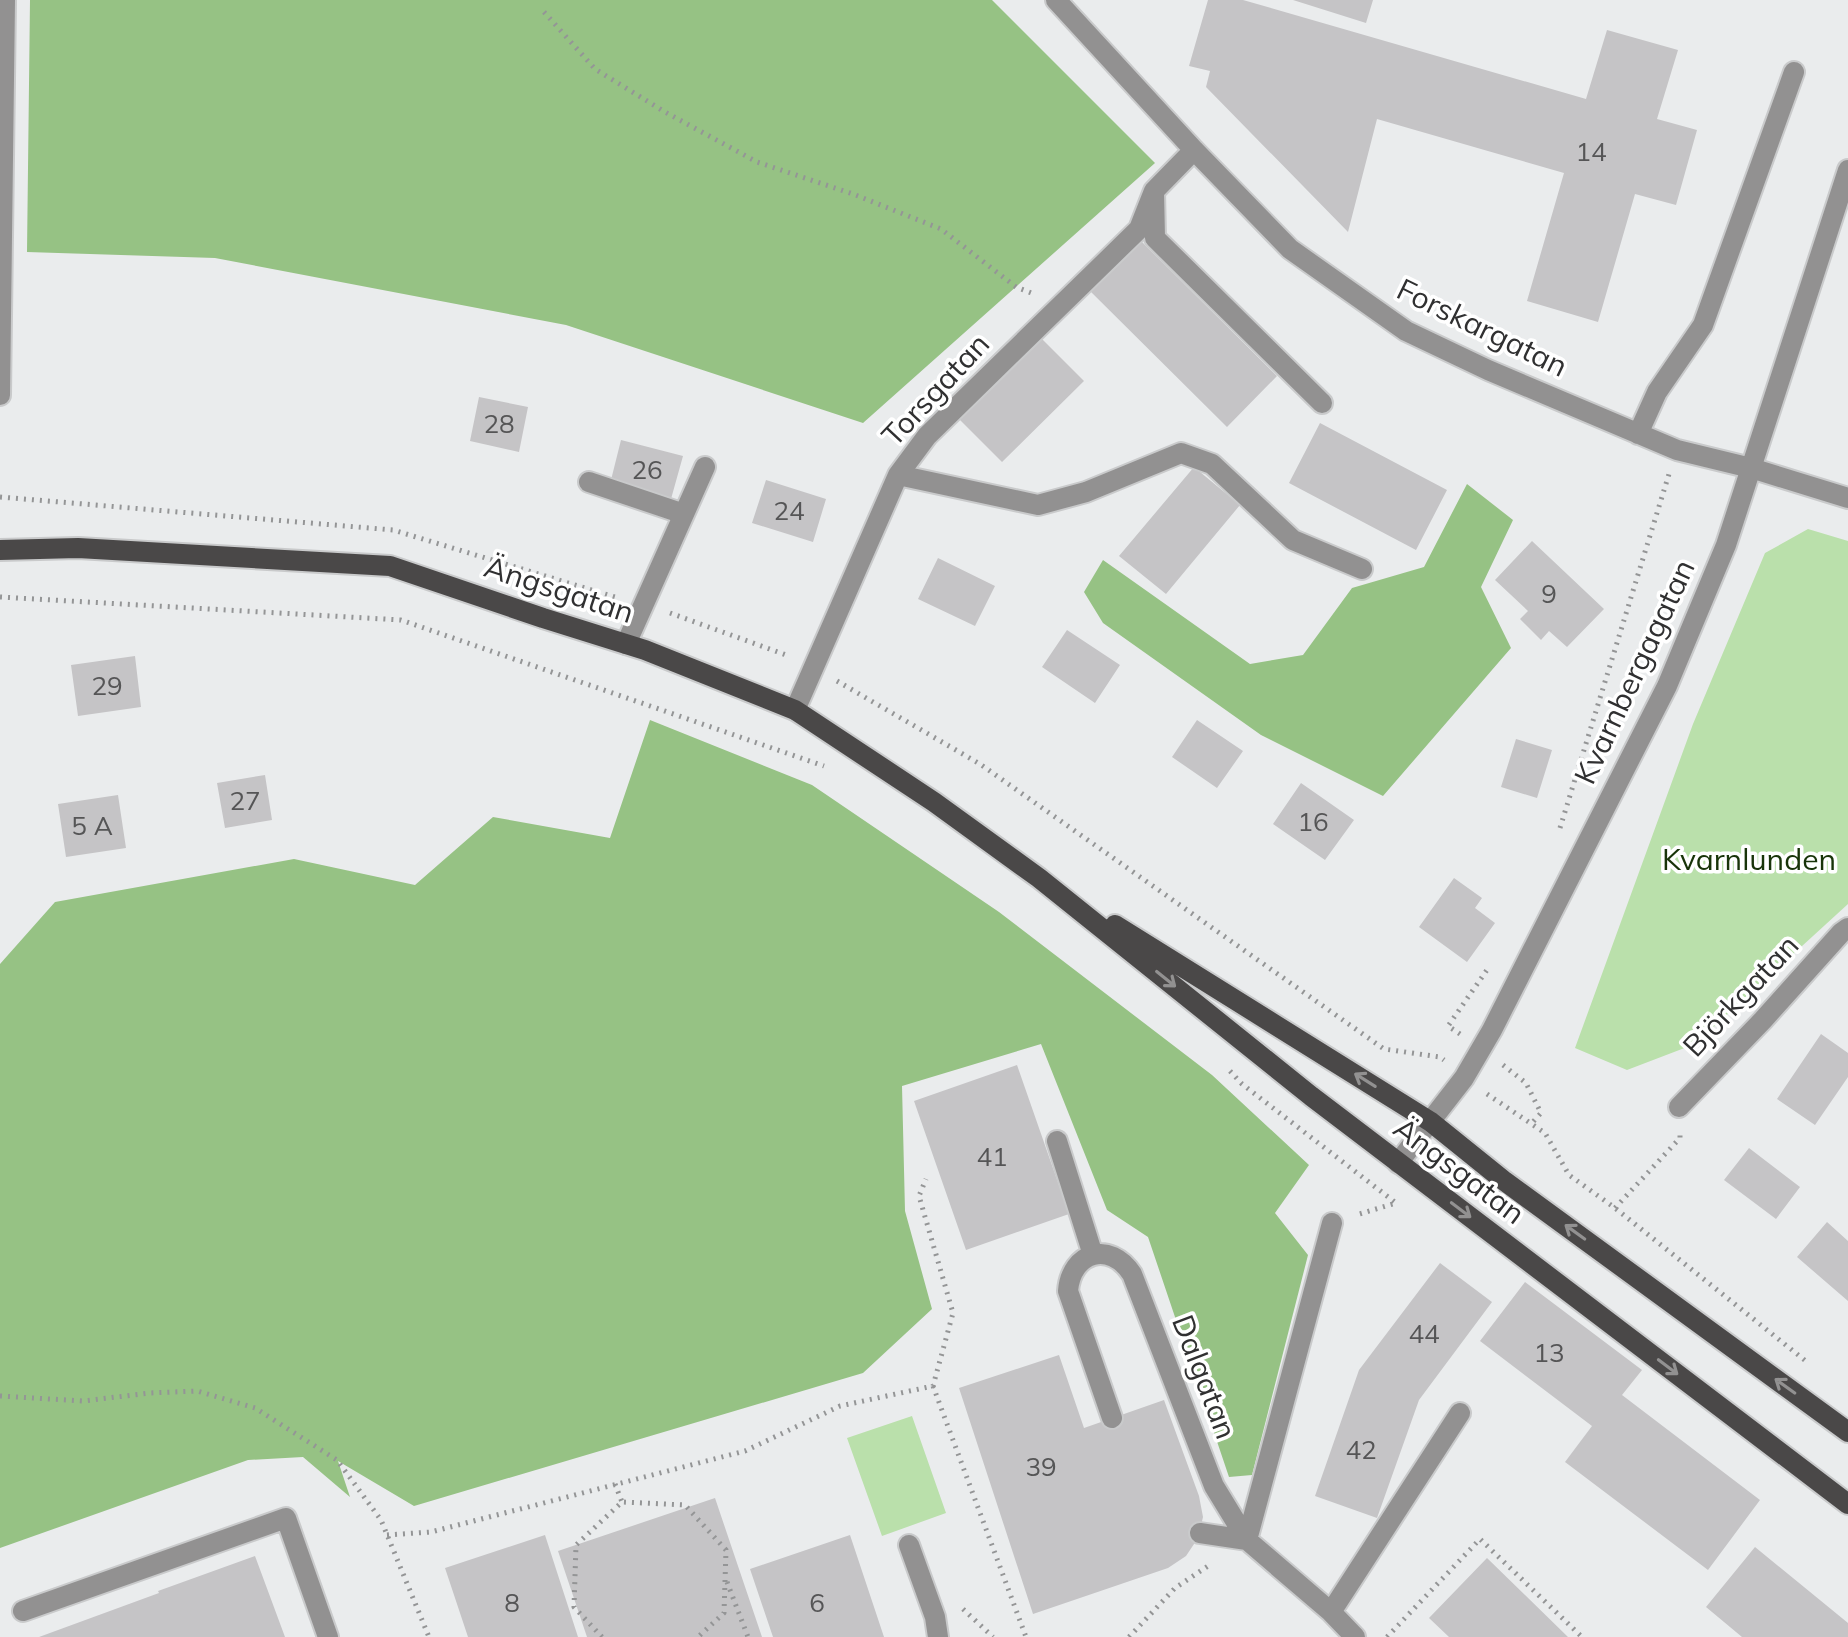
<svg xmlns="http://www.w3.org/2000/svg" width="1848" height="1637" font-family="Mulish,sans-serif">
<rect width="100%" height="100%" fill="#eaeced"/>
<path fill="#bae0ab" d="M1808,529L1848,541V904L1695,1044L1627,1070L1575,1048L1693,724L1765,553Z
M912,1416L946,1513L882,1536L847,1438Z"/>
<path fill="#96c284" d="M30,0H992L1155,163L863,423L566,325L215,258L27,252Z
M1467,484L1513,520L1481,587L1511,648L1383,796L1261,735L1103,623L1084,592L1103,560L1250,664L1303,655L1352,588L1424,567Z
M650,720L812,785L999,912L1212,1075L1309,1165L1275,1213L1308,1255L1252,1475L1229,1477L1148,1237L1107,1210L1041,1044L902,1086L905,1211L932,1309L863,1373L414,1506L338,1461L350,1497L303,1457L248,1460L0,1548V964L55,902L294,859L415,885L493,817L610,838Z"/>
<path fill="#c5c4c6" d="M1208,0H1243L1586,99L1607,30L1678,50L1657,119L1697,130L1676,205L1635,194L1598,322L1527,301L1564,173L1377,119L1348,232L1206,87L1210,71L1189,66Z
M1293,0H1373L1366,23Z
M1139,239L1277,376L1227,427L1088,289Z
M1041,338L1084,381L1002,462L959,419Z
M479,397L528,407L519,452L470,441Z
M1320,423L1447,490L1416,550L1289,483Z
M621,440L683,456L671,499L610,484Z
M1194,467L1240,505L1166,594L1119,556Z
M766,480L826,499L813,542L752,523Z
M1532,541L1604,609L1567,647L1549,631L1541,640L1520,619L1528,611L1495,580Z
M938,558L995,586L975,626L918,599Z
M1067,630L1120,665L1095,703L1042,667Z
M135,656L141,707L78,716L71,665Z
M1197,720L1243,751L1217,788L1172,757Z
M1516,739L1552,750L1537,798L1501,787Z
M265,775L272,820L225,828L217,783Z
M1301,783L1354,820L1325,860L1273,824Z
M118,795L126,848L66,857L58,804Z
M1454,878L1482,898L1475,908L1495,923L1467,962L1419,927Z
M1821,1034L1848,1053V1077L1815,1125L1777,1099Z
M1017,1065L1069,1214L966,1250L914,1101Z
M1749,1148L1800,1187L1776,1219L1724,1180Z
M1827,1222L1848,1241V1301L1797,1257Z
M1440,1263L1492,1302L1419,1400L1377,1518L1315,1496L1359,1370Z
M1525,1282L1642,1370L1622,1395L1760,1500L1708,1570L1565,1462L1592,1426L1480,1341Z
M1059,1355L1084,1428L1164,1400L1199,1496L1203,1517L1198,1538L1186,1556L1168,1568L1033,1614L959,1388Z
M715,1498L762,1637H587L558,1551Z
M545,1535L578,1637H468L445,1568Z
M850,1535L884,1637H773L750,1569Z
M1755,1547L1848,1623V1637H1742L1706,1607Z
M255,1556L285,1637H39L159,1593L158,1591Z
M1487,1558L1568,1637H1449L1429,1618Z"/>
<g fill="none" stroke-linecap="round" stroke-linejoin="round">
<g stroke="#c9cacb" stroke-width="24">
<path id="minor" d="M1056,0L1194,150L1290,249L1406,331L1488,370L1677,450L1751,468L1848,498
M1194,150L1154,191L1155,238L1322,403
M0,395L5,0
M1638,434L1657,392L1703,325L1794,72
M898,475L1038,505L1086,492L1181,453L1212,464L1293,540L1362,569
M589,482L684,514
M626,644L705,467
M795,710L898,475L927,436L1139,229L1154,191
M1679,1107L1763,1020L1841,933L1848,928
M1057,1141L1093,1255
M1398,1163L1464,1078L1492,1030L1667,686L1726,545L1848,170
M1112,1418L1068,1291C1071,1252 1110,1240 1132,1274L1214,1486L1247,1540L1331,1612L1355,1637
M1200,1533L1247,1540
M1247,1540L1332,1223
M909,1545L935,1617L938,1637
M23,1611L286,1518L328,1637
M1331,1612L1460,1413"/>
</g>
<g stroke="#c9cacb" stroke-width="24">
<path id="major" d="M0,550L78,548L390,566L543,618L645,650L795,710L934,802L1039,878L1311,1096L1848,1504
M1115,925L1431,1122L1503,1180L1848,1432"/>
</g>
<path stroke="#949596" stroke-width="5" stroke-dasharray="2 6" stroke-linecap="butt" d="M544,12L595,69L665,112L757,162L853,194L941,229L1016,287L1034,294
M0,497L393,530L618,598
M0,597L401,620L824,766
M670,613L789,656
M837,681L980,764L1384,1049L1440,1057L1444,1060
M1560,828L1669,474
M1460,1034L1448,1026L1489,967
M1503,1065L1526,1083L1541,1113L1531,1124
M1230,1071L1242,1084L1396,1203L1356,1215
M1487,1094L1545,1133L1569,1175L1615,1208L1807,1362
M1615,1208L1680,1138V1135
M933,1386L1026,1637
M0,1396L83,1401L150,1393L197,1391L255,1408L337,1460L381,1520L429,1637
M615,1484L622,1502
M387,1535L431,1532L745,1451L840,1406L933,1386L953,1313L919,1196L926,1179
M727,1582L748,1637
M963,1609L993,1637
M602,1637L574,1607L576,1545L622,1502L685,1505L726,1550L724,1613L698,1637
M1129,1637L1175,1588L1211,1564
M1387,1637L1480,1539L1582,1637"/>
<use href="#minor" stroke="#929191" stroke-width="20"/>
<use href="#major" stroke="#4a4848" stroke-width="20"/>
</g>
<defs><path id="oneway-shaft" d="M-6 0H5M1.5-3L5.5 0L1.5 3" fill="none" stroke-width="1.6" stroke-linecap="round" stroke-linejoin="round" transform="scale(2)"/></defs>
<g stroke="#929191">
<use href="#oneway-shaft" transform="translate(1166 979) rotate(39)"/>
<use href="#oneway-shaft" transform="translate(1365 1080) rotate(-148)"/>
<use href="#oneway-shaft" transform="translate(1461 1210) rotate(37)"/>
<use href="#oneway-shaft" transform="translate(1575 1232) rotate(-144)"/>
<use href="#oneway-shaft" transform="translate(1668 1367) rotate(37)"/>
<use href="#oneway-shaft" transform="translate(1785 1386) rotate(-144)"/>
</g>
<g text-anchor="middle" stroke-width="7" stroke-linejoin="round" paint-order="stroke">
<g font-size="26" fill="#555556">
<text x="1591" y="161">14</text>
<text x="499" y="433">28</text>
<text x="647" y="479">26</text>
<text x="789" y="520">24</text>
<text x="1549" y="603">9</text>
<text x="107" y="695">29</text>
<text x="245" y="810">27</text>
<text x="1313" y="831">16</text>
<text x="92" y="835">5 A</text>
<text x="992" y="1166">41</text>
<text x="1424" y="1343">44</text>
<text x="1549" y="1362">13</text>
<text x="1361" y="1459">42</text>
<text x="1041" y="1476">39</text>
<text x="512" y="1612">8</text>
<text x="817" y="1612">6</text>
</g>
<g font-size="30" fill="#303031" stroke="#fff">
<text transform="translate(1482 328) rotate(26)" y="10">Forskargatan</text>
<text transform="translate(936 390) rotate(-47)" y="10">Torsgatan</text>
<text transform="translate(559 590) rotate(18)" y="10">Ängsgatan</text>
<text transform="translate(1635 672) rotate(-65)" y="10">Kvarnbergagatan</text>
<text transform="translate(1741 996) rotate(-47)" y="10">Björkgatan</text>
<text transform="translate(1459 1171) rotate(37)" y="10">Ängsgatan</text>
<text transform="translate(1204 1377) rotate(69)" y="10">Dalgatan</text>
</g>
<g font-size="30" fill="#183409" stroke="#fff">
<text x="1749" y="870">Kvarnlunden</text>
</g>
</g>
</svg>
